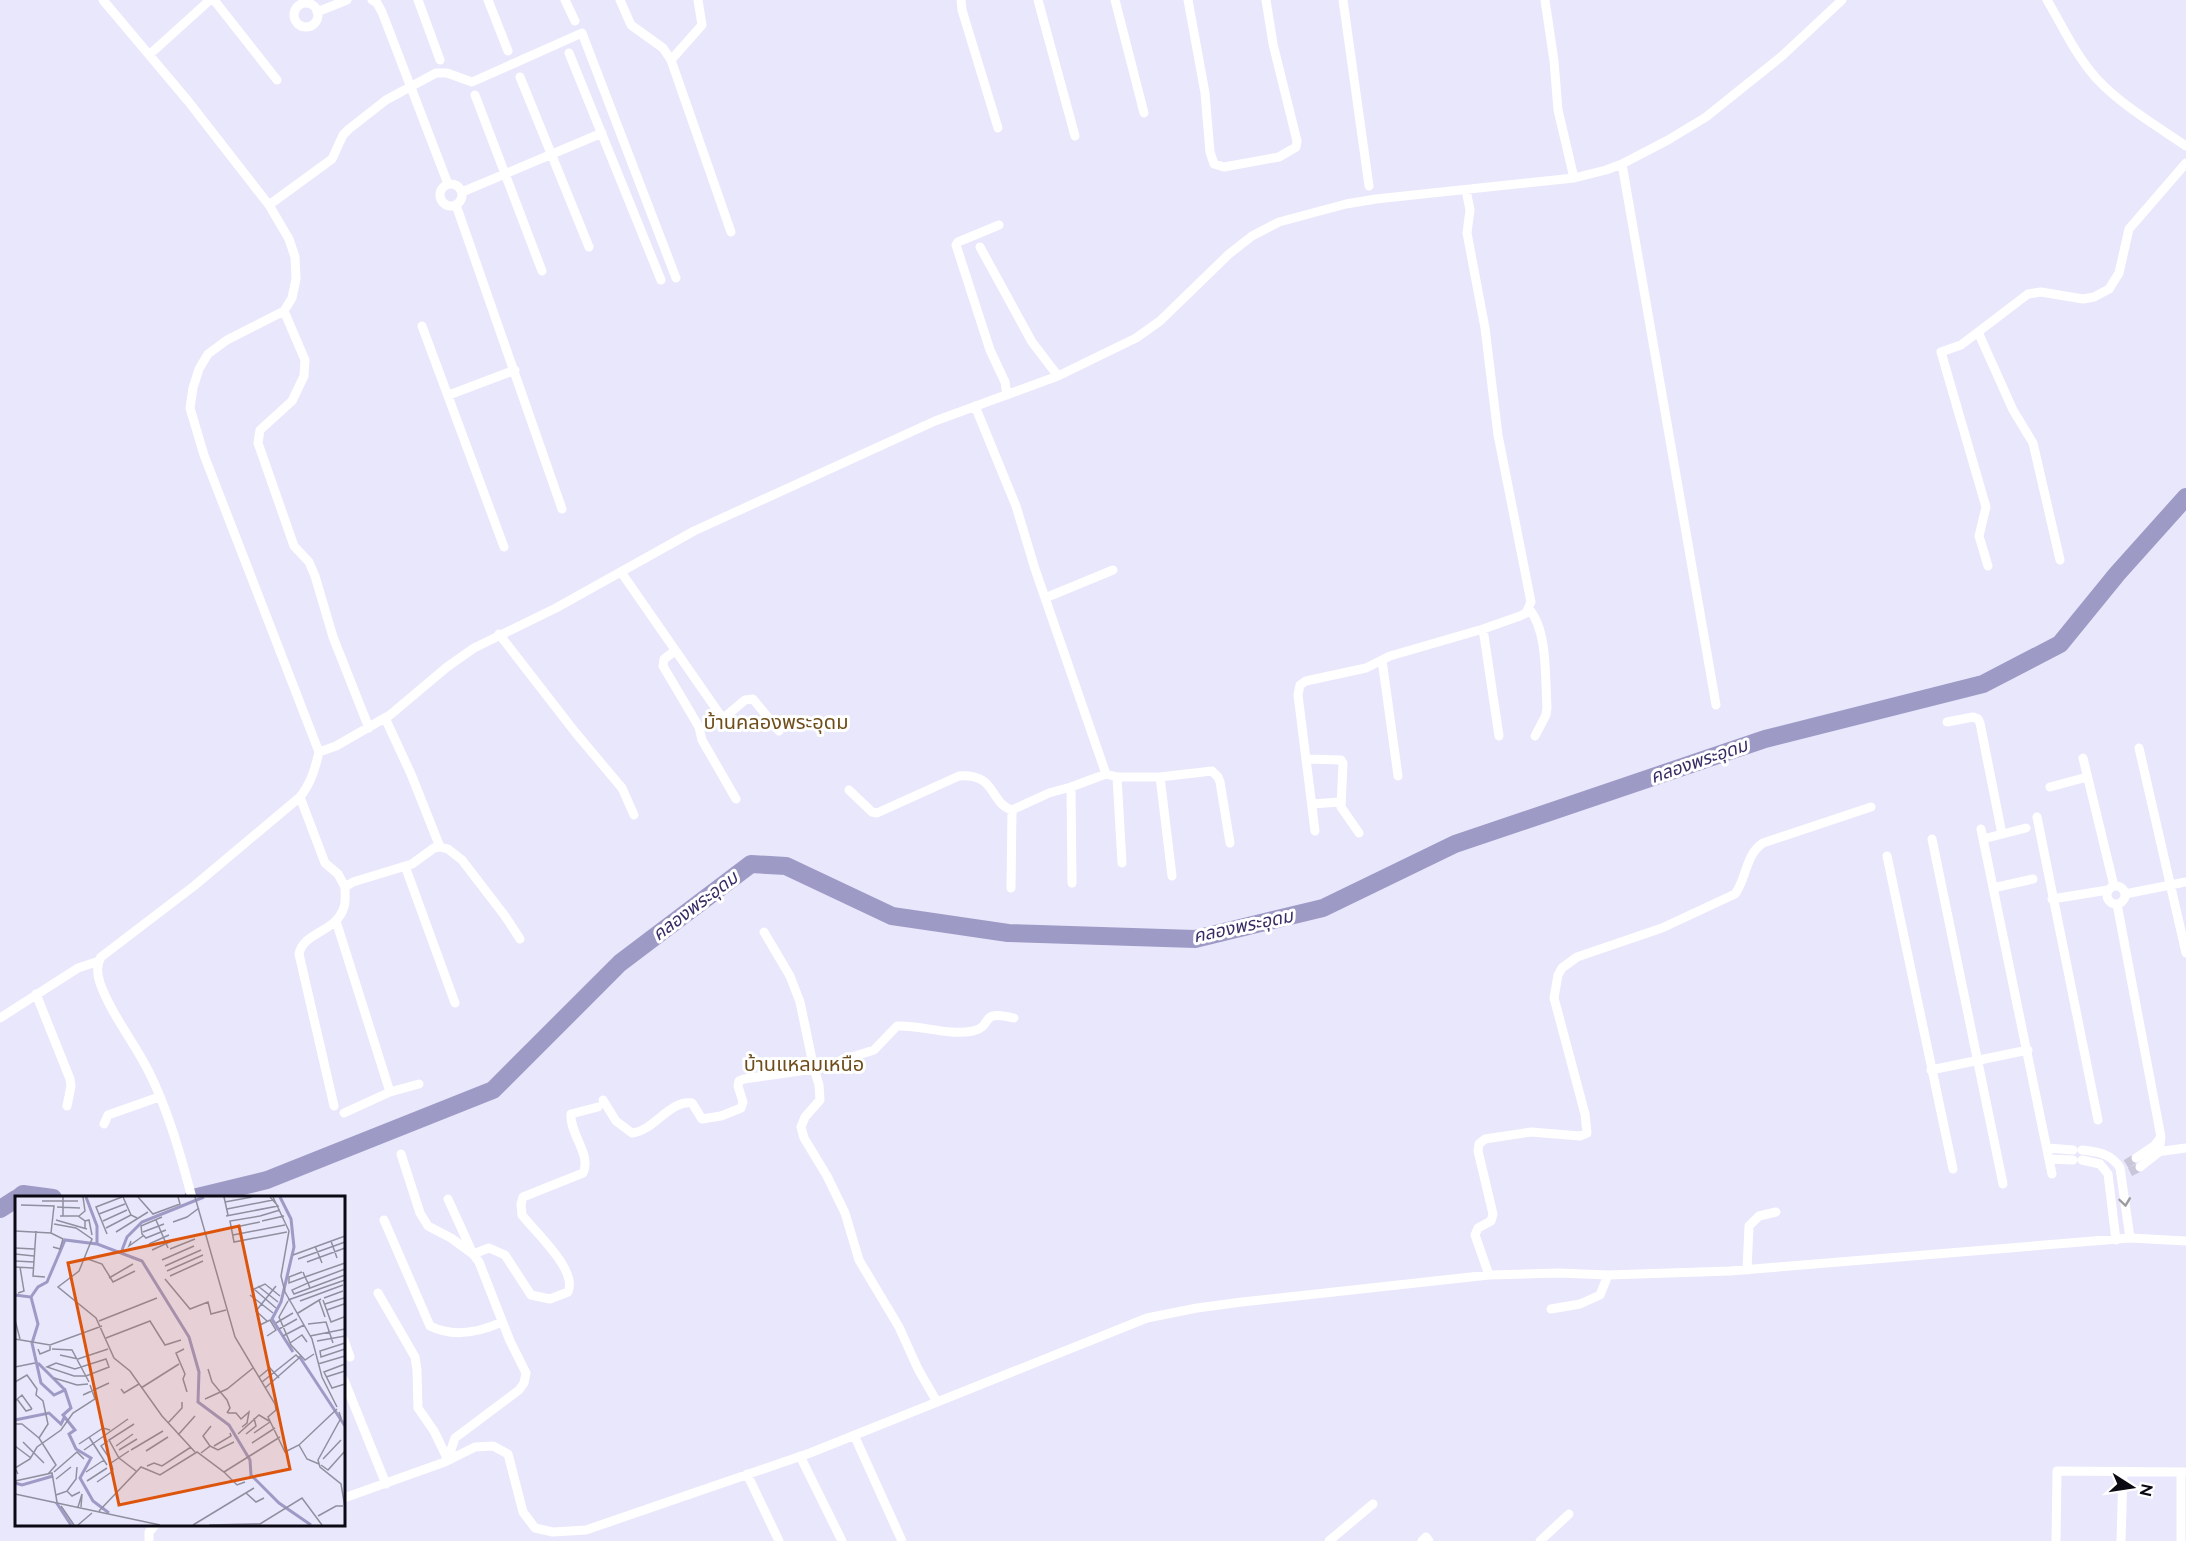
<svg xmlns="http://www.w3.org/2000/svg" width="2186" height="1541" font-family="Raleway,'Noto Sans Thai',sans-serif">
<rect width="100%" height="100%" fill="#e9e7fb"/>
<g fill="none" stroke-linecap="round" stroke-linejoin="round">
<path stroke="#9e9ac6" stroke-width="18" d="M18,1198L23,1194L53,1198
M193,1198L267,1180L493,1090L620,963L751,864L786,866L892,916L1008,933L1195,939L1323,908L1455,844L1765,739L1983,684L2060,644L2117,574L2186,497
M0,1209L16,1199"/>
<path stroke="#c8c6d8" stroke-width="9" stroke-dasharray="9 4.5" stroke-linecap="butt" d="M2126,1164L2136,1158
M2130,1172L2140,1167"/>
<path stroke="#fff" stroke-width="9" d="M103,0L188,101L269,205L289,239L295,257L296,279L292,298L284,311L227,340L208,354L199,369L193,388L190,408L204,455L319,752C315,769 311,783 300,797L194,886L101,957C96,965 97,974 100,983C111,1014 134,1042 149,1072C168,1110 181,1156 192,1198
M214,0L277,80
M372,0L377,3L382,12L448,184
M418,0L440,60
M488,0L508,51
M565,0L575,21
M620,0L631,25L663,48L671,60L731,232
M961,0L962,10L998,128
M1038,0L1075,136
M1115,0L1144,113
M1188,0L1205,93L1210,152L1214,164L1224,167L1279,157L1296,147L1297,141L1273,44L1266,0
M1343,0L1369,186
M1545,0L1554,61L1558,110L1574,178
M2047,0C2063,27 2076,56 2097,79C2121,105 2157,126 2186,146
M294 15a12 12 0 1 1 24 0a12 12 0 1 1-24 0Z
M317,12L347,0
M569,53L661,280
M149,55L210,0
M671,60L702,25L698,0
M520,77L589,247
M475,95L542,271
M1622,164L1716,705
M440 195a11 11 0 1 1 22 0a11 11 0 1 1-22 0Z
M462,192L602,133
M269,205L332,159L343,135L349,129L386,100L436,73H447L472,82L582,33L676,278
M456,205L562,509
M999,225L958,242L956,245L990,350L1005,382L1007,395
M980,247L1032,342L1058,376
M284,311L305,360L304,376L292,401L260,430L258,443L294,546L309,562L315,576L333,637L369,728
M422,326L504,547
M1978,332L2013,410L2033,443L2060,560
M449,395L515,370
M975,406L1016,506L1035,569L1106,774
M1988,566L1979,536L1986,507L1941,352L1961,345L2028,294L2041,292L2083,299L2094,297L2109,289L2119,273L2129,229L2186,163
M621,572L721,716H726L745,700L753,699L779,731
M1045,598L1113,570
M1529,609C1548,631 1545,678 1547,707L1546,715L1535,736
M1483,629L1499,736
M499,634L575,732L622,788L634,815
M675,651L664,659L663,666L699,727L702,740L736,799
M1382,660L1398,776
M385,718L411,774L440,847
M1947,722L1973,717L1978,719L1980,723L2002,834
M2139,748L2186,953
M319,752L336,746L390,715L447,667L474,648L556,608L694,531L935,421L1058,376L1136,338L1160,321L1229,254L1252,236L1279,222L1346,204L1376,199L1574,178L1606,170L1622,164L1668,140L1706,117L1782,56L1842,0
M2083,758L2114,886
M1306,759L1341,760L1343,763L1341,807L1359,833
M1117,777L1122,863
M1160,777L1172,876
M1071,787L1072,883
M2050,787L2087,777
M849,790L872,812L877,813L959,776C997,773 989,803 1012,810L1049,793L1071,787L1106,774L1117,777H1160L1212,771L1218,777L1220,782L1230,843
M300,797L325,863L338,874L345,887L353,882L412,864L434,848L440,847L448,849L462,860L505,916L520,939
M1312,804L1340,802
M2037,817L2098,1120
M1981,829L2052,1174
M1315,831L1298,695L1300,685L1306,681L1366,668L1390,656L1483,629L1520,616L1526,613L1531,602L1498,435L1485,328L1467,233L1470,210L1466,190
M1932,839L2003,1184
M1983,839L2026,828
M1887,856L1953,1169
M405,866L455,1003
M2107 895a9 9 0 1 1 18 0a9 9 0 1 1-18 0Z
M1011,888L1012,810
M1993,888L2033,879
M2125,894L2186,882
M2052,899L2108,890
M2117,904L2161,1137
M336,921L390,1092L419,1084
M764,932L790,976L800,1002L814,1069L819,1085L820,1100L805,1117L801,1127L804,1138L827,1176L845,1213L859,1260L899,1327L918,1369L937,1402
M36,994L70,1079L71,1086L67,1106
M0,1018L78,968L99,961
M1931,1070L2028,1050
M603,1100L616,1121L632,1133C654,1131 669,1100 692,1103L702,1119L721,1116L741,1108L743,1102L738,1086L739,1081L744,1079L814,1069L874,1050L897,1026C922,1025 948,1036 973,1031C995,1026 977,1009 1014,1018
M334,1106L299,954C303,932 337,932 344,907C346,901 345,893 345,887
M344,1113L390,1092
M104,1124L108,1115L159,1097
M2048,1148L2073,1150
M2082,1150C2097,1152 2111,1153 2120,1168L2130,1238
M2156,1152L2186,1148
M401,1154L420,1213L428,1226L451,1238L473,1254L479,1262L510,1341L526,1373L524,1383L519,1390L455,1438L450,1453L455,1457
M2136,1158L2154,1146L2161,1137L2159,1152L2140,1167
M2050,1159L2073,1160
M2082,1160L2100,1164L2108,1174L2116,1240
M448,1199L473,1254L489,1248L505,1255L531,1295L550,1299L568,1292C578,1270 535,1232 522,1215L521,1204L523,1197L583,1173C592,1155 569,1133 571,1114L598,1107
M384,1220L430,1326C454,1338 480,1332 502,1322
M1747,1270L1749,1226L1759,1216L1776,1212
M1489,1275L1475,1235L1478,1228L1491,1221L1493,1214L1478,1151L1479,1144L1485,1139L1531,1132L1580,1136L1587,1133L1585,1114L1554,998L1558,975L1562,968L1577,957L1662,928L1735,894C1747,878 1745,855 1763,843L1871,807
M378,1293L415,1357L417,1370L418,1408L434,1431L448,1460
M1551,1309L1580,1304L1600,1295L1608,1275
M344,1340L350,1357
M344,1380L386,1484
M854,1435L902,1541
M800,1456L842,1541
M747,1474L779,1541
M344,1498L445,1462L475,1447L493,1446L508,1454L523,1512L535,1528L553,1532L586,1530L810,1453L1147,1318L1197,1308L1242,1302L1489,1275L1559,1273L1608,1275L1730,1271L2130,1238L2186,1241
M149,1541V1532L156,1524
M1329,1541L1373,1504
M1422,1541L1426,1537L1429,1541
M1540,1541L1569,1514
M2056,1541L2057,1471L2186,1472
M2121,1541L2123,1472
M2181,1541V1472"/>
</g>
<defs><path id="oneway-chevron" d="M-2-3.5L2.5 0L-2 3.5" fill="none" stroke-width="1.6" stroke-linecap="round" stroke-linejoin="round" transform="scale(1.5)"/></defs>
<use stroke="#9d9da1" href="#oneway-chevron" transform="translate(2125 1202) rotate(82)"/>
<g text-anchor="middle" stroke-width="6" stroke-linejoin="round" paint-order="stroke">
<g font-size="18" font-style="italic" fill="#372c64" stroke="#fff">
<text transform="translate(1699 761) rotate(-19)" y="6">คลองพระอุดม</text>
<text transform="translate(695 906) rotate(-37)" y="6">คลองพระอุดม</text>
<text transform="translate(1243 926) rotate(-12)" y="6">คลองพระอุดม</text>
</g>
<g font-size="20" fill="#6f4d1a" stroke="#fff">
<text x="776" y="729">บ้านคลองพระอุดม</text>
<text x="804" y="1071">บ้านแหลมเหนือ</text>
</g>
</g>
<g transform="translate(15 1196)">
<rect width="330" height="330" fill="#e9e7fb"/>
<path fill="none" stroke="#9e9ac6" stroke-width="3" d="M71,1L82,30V48L127,65L174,141L184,176L183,206L214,229L235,264L236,279L264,307L296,329M265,1L276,23L279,51L266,106L257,123L278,156M107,54L112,41L127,26L189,1M0,99L16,101L23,128L17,147L26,187L39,199L50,194L56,212L48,219L60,234L54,238L61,253L76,262L65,282L78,305L94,317M16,101L23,91L32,86L50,44L82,48M284,160L330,230M23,167L50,194M0,224L34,217L46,228L49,222M0,287L7,289L38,280M41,306L56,329"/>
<path fill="none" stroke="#908f9f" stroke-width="1.5" d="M108,1L116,19L122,22M123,1L138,18L165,8L163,1M180,1L220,141L260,208L261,214L253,221L270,256L284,249L322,213M209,1L213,19M258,1L274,35L266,80L270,96L297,143L307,181L322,211M27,5H63M210,6L237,1M6,9L39,10L36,37M42,11L65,12M212,13L258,4M84,18L110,8M45,20H63L70,25V33M48,20V1M64,20L70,15L68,1M211,20L263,10L255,1M245,20L215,25L219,46L272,36M245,20L265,14M147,21L126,30L127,38L131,42L151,34M41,24L72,33M141,24L153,52M70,25L74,24L77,39M88,25L112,14M247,25L269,20M158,26L172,21L184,12M39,28L61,32L77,43L64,75L43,91L81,122L99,162L115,175L147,220L180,256M91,32L116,19M216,32L245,26M0,35L36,37L48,43L45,53L38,51M21,35L18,80L30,81M101,36L133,16M128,36L149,28M92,38L81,11L107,1M218,39L270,29M116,45L114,50L128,40M316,45L322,62M134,48L154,39M300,50L307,67M0,52L19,53M155,53L180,43M137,54L159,44M0,58L19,60M278,59L330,40M70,62L87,68L98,86L120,75M283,63L330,46M147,64L179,50M0,65L19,66M292,66L330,52M330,67L290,81L293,87L277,94L279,98L330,79M150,70L186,54M0,71L18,72M152,75L188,59M287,76L274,81V87L290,81L288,76M155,80L188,65M94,82L118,68M150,83L175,113L193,106L196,118L211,114M243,90L263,106M295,92L293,87L330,73M3,97L9,95L5,71M235,99L258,117M309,102L328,95M273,104L330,84M304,104L310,121M308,104L316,126L329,121M273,105L264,121L276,149L290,164L299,158M285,105L328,89M310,108L329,102M261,112L239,93L250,88L265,100M312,114L329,108M283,117L306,103M0,124L5,143M84,125L142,102M252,125L241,115L261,90M261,127L278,117M293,128L311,126L318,147M245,129L255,124L261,134L252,140M264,133L282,123M268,140L289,129M295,140L330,133M91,142L135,125L150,149L166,144M0,143L35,149L87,130M302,145L330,140M275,147L287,139L292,146M330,147L305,155L306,161L330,153M23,153L25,158L35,154V150M37,153L57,154L74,186M169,153L161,157L170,178L168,183L172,196M45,159L63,163L93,153M91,163L94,171L71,180H59L32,171L41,167L60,173ZM303,168L330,160M330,168L309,176L317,192L330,188M0,171L20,167M193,173L197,186L212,204L215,212L212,217M244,181L255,172L264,182M311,181L330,175M39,182L62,189L73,188M0,186L12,179L22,193L21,199L28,205L33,228L24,242L41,269L33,278M247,186L281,159L284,162L250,192M126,192L164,168M106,193L109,197L124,188M68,199L94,187M2,203L11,215L17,213M190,203L212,193L238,172M0,205L7,199L17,213M324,216L326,222L303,264L305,271L326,288L330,311M213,217H221L226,223L234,216L232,227L227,231M153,227L167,212V206M0,228H7L24,242M119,228L94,244L104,262L121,275M239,237L255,226M223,238L244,219L254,225M231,238L241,230L239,222M163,239L180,220M74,241L92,269M93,245L86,250L95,263M8,246L29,267M237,247L260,232M64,248L88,232L95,234M284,249L292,263L304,268M0,250L16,262M101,250L118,238M195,250L203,254L219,246M199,250L216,240L215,237M69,254L113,223M104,254L122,243M116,254L148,235M131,255L153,241M186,257L195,250L188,240L196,230M308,263L326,244M306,269L313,274L330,255M132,270L139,267L147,270L176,251M98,274L96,267L114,255M39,276L62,256L69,263M71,276L89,264M209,276L222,289L230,286M3,278L0,272L15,263L22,251L46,234L58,217L80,203L75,189M41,283L56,271M0,285L37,277L42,306M72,285L92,272M82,286L98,275M52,295L61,283L62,271M231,297L241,306L249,302M0,298L145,329M41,299L52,295L57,300L65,296M46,310L59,329M63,311L67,298L66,311M84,315L126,271L145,279L182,256L209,276L265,241M303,320L321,310H328M63,329L77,317M178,329L239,292M194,329L245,328L287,302L307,329"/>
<path fill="#dd550c" fill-opacity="0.15" stroke="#dd550c" stroke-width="3" d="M224,30L275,273L104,309L53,67Z"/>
<rect width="330" height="330" fill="none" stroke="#0b0a14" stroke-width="3"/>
</g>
<g transform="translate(2132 1487) rotate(102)" stroke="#ffffff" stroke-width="4.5" paint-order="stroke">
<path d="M0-4.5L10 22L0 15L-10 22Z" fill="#0b0a14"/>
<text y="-9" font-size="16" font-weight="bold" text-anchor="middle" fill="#0b0a14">N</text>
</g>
</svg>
